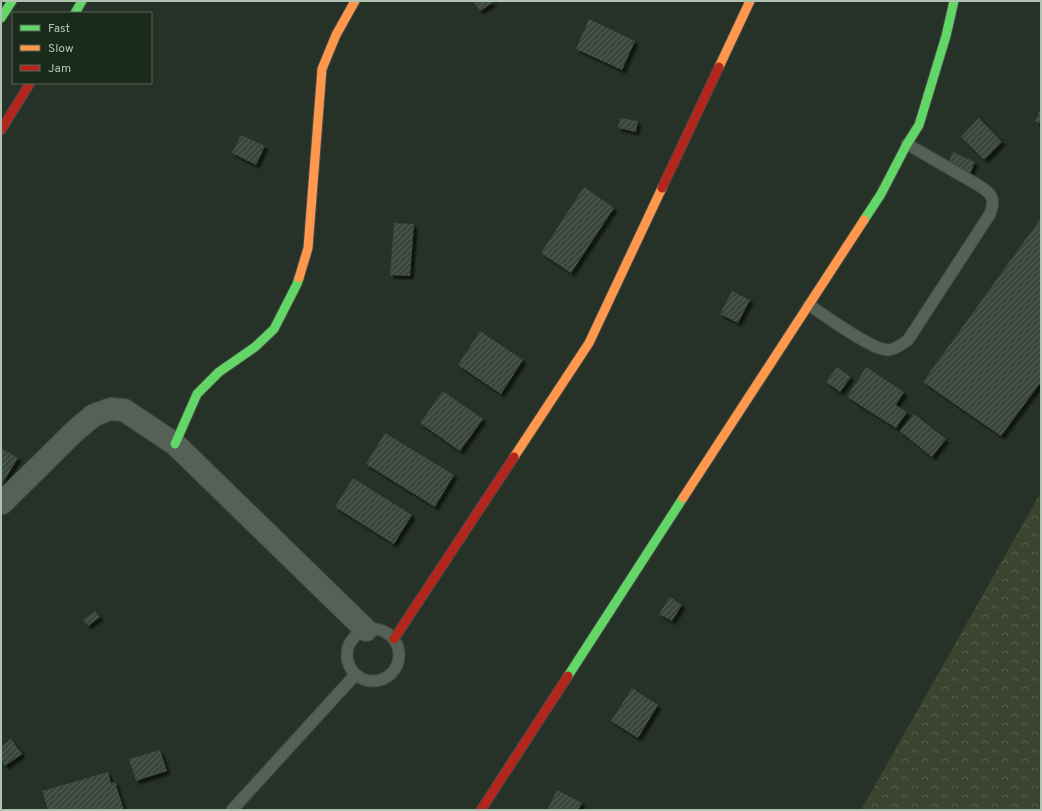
<svg xmlns="http://www.w3.org/2000/svg" width="1042" height="811" font-family="Overpass,sans-serif">
<defs>
<pattern id="forest-crowns" width="20" height="18" patternUnits="userSpaceOnUse"><rect width="20" height="18" fill="#3c4430"/><path d="M2 6a3 3 0 1 1 6 0M12 15a3 3 0 1 1 6 0" fill="none" stroke="#565d4c"/></pattern>
<pattern id="building-hatch" width="6" height="6" patternUnits="userSpaceOnUse"><rect width="6" height="6" fill="#3b473d"/><path d="M-1 1l2-2M0 6l6-6M5 7l2-2" fill="none" stroke="#556057"/></pattern>
<filter id="shadow"><feDropShadow dx="3.5" dy="3.5" stdDeviation="1" flood-color="#0009"/></filter>
</defs>
<rect width="100%" height="100%" fill="#263127"/>
<path fill="url(#forest-crowns)" d="M1041,492V810H861Z"/>
<path fill="url(#building-hatch)" filter="url(#shadow)" d="M473,1H495L480,11Z
M589,19L635,41L622,70L576,49Z
M1041,108V124L1035,121Z
M620,118L638,121L636,132L618,128Z
M979,118L1002,142L984,160L961,137Z
M241,135L265,146L256,165L232,153Z
M953,152L975,162L970,174L948,165Z
M584,187L614,208L571,273L541,253Z
M1041,218V382L1001,436L923,382Z
M394,223L414,224L410,276L390,275Z
M732,291L750,300L738,323L720,314Z
M480,331L523,360L501,394L458,365Z
M837,367L851,377L840,392L826,382Z
M866,367L904,392L896,405L907,412L896,428L847,397Z
M443,391L483,419L460,451L420,423Z
M914,414L946,439L932,457L900,431Z
M385,433L454,475L435,507L366,464Z
M1,448L18,458L1,486Z
M353,478L412,515L394,544L335,507Z
M670,597L682,605L672,621L659,614Z
M95,611L100,617L88,626L83,620Z
M632,688L658,705L638,738L611,721Z
M11,739L22,754L5,766L1,760V747Z
M160,750L167,771L136,781L129,759Z
M108,772L111,783L115,782L124,810H48L42,791Z
M557,790L582,803L578,810H547Z"/>
<g fill="none" stroke-linecap="round" stroke-linejoin="round">
<g stroke="#434b44" stroke-width="13">
<path id="lane" d="M809,305C826,316 870,349 888,350C895,350 902,344 908,340L990,214C996,198 992,194 978,185L907,144
M347 655a26 26 0 1 1 52 0a26 26 0 1 1-52 0Z
M232,810L356,674"/>
</g>
<g stroke="#434b44" stroke-width="24">
<path id="street" d="M2,503L75,431L94,415L111,409L124,410L175,444L366,630"/>
</g>
<g stroke="#434b44" stroke-width="11">
<path id="fast" d="M75,13L82,1
M1,18L12,1
M864,220L881,194L907,144L919,125L946,36L954,1
M175,444L197,394L219,372L255,347L274,329L297,284L299,278
M568,676L683,498"/>
</g>
<g stroke="#434b44" stroke-width="11">
<path id="slow" d="M719,67L750,1
M299,278L308,248L322,69L336,35L355,1
M514,457L589,343L662,188
M683,498L864,220"/>
</g>
<g stroke="#434b44" stroke-width="11">
<path id="jam" d="M1,130L30,83
M662,188L719,67
M394,639L514,457
M481,810L568,676"/>
</g>
<use href="#lane" stroke="#556056" stroke-width="11"/>
<use href="#street" stroke="#556056" stroke-width="22"/>
<use href="#fast" stroke="#63d668" stroke-width="9"/>
<use href="#slow" stroke="#ff974d" stroke-width="9"/>
<use href="#jam" stroke="#b3261e" stroke-width="9"/>
</g>
<rect width="1042" height="811" fill="none" stroke="#afc3b2" stroke-width="4"/>
<rect x="12" y="12" width="140" height="72" fill="#1a2b1c" stroke="#566858"/>
<rect x="20" y="25" width="20" height="6" fill="#63d668" stroke="#566858"/>
<text x="48" y="32" font-size="12" fill="#afc3b2">Fast</text>
<rect x="20" y="45" width="20" height="6" fill="#ff974d" stroke="#566858"/>
<text x="48" y="52" font-size="12" fill="#afc3b2">Slow</text>
<rect x="20" y="65" width="20" height="6" fill="#b3261e" stroke="#566858"/>
<text x="48" y="72" font-size="12" fill="#afc3b2">Jam</text>
</svg>
